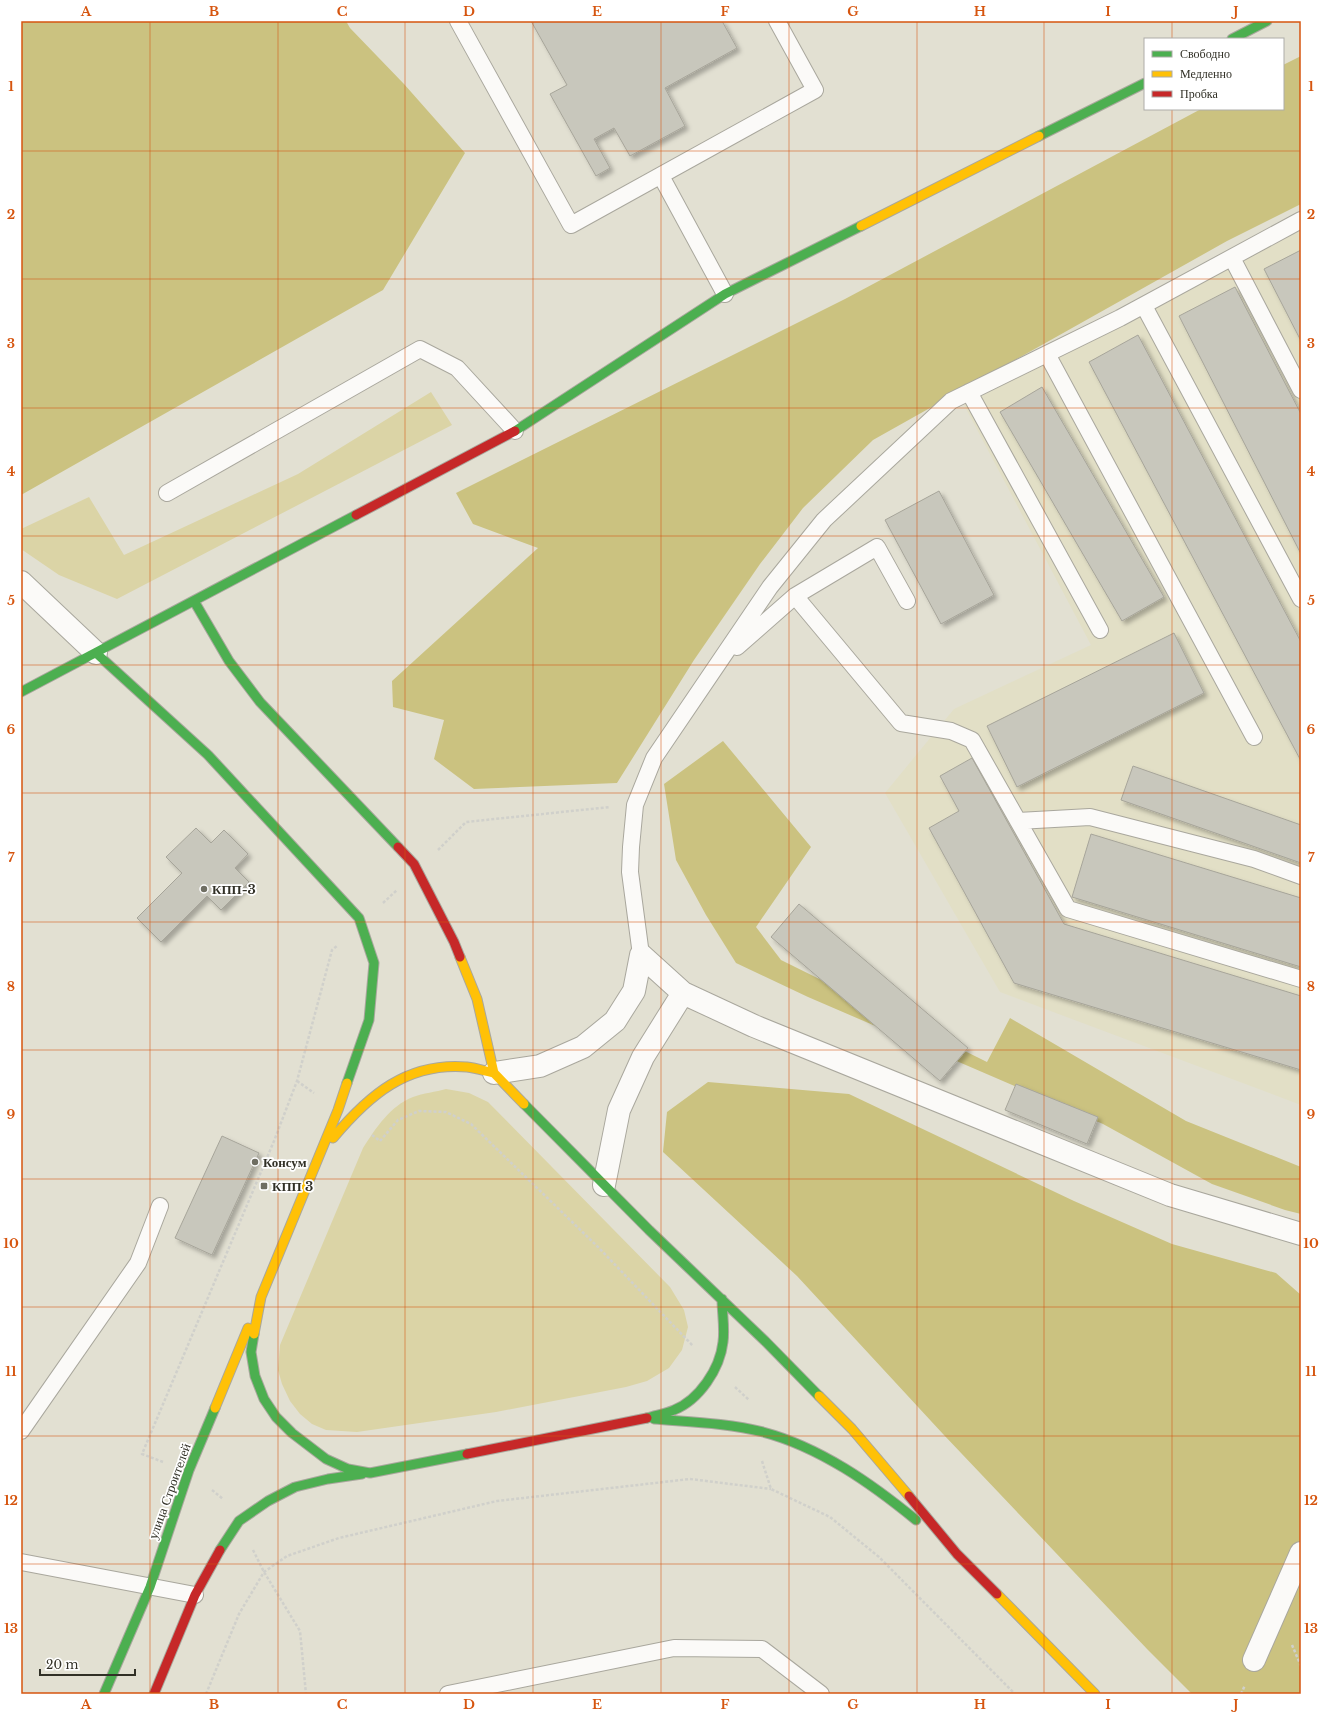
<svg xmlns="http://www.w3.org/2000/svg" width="1322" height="1715" font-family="'Libre Baskerville',serif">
<defs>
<filter id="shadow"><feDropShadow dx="3.5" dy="3.5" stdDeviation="2" flood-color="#0004"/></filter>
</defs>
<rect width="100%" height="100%" fill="#e2e0d2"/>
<path fill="#e2dfc6" d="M1301,230V1105L1000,992L885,793L954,709L1091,645L964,405Z"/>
<path fill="#dbd4a6" d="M431,392L452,425L117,599L59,575L21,549V529L89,497L124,555L298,474Z
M446,1089L469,1093L488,1102L670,1287L684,1310L688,1327L682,1350L669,1368L647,1381L626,1387L496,1412L357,1432L326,1430L312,1424L300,1414L290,1401L282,1384L278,1370L280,1345L363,1148C376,1128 390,1106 413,1097C423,1093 436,1092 446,1089Z"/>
<path fill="#cbc280" d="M21,21H346L350,28L404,84L465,153L383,290L21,495Z
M1301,56V204L1227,241L873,440L803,508L760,564L694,660L617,783L474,789L434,759L444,720L393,707L392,681L538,548L473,524L456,493L845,299L1201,109H1283V65Z
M723,741L811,847L756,927L781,960L987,1062L1010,1018L1186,1121L1301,1167V1214L1285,1210L1212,1184L1103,1124L808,997L736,963L706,915L676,860L664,784Z
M708,1082L849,1094L1074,1201L1172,1244L1276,1273L1301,1295V1694H1192L1148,1650L943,1434L797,1276L663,1152L667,1112Z"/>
<path fill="#c8c7bc" stroke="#a7a59a" filter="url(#shadow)" d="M531,21H722L737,48L665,88L685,126L630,156L614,128L594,139L610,168L596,176L550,94L567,85Z
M1301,250V341L1264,269Z
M1235,287L1301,414V554L1179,316Z
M1138,335L1301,642V761L1089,362Z
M1042,387L1164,597L1122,621L1000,412Z
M939,491L994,595L941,624L885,520Z
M1174,633L1204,693L1017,787L987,726Z
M972,758L1064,924L1301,996V1070L1014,983L929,828L959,811L940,776Z
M1133,766L1301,825V863L1121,800Z
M196,828L211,843L224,830L248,854L235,868L249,882L221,910L207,896L161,942L137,918L182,873L166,857Z
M1091,834L1301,898V967L1072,897Z
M799,904L968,1048L940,1081L771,937Z
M1016,1084L1098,1117L1087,1144L1005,1110Z
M222,1136L259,1153L212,1255L175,1238Z"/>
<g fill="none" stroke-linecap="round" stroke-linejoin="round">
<g stroke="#a9a79d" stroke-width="18">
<path id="lane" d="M458,21L571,225L815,90L777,21
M661,176L725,294
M1232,258L1301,390
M1144,306L1301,599
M1047,354L1254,737
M969,392L1100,630
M167,493L420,349L457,368L515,431
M795,596L901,723L951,731L972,740L1068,909L1301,979
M737,647L795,596L877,547L907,601
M1018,821L1090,817L1254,859L1301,876
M641,955L630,872L631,847L635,805L654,758L770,587L824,520L951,401L1120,318L1301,220
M21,1431L138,1263L160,1206
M21,1562L195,1595
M448,1694L674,1648L762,1649L821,1694"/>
</g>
<g stroke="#a9a79d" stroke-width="24">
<path id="street" d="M21,582L96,653
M641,955L683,993L754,1026L1170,1195L1301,1234
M494,1073L540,1066L583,1047L615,1021L634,991L641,955
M604,1185L619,1110L643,1057L683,993
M1254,1660L1301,1553"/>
</g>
<g stroke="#a9a79d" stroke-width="11">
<path id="fast" d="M1232,39L1267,21
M1039,136L1145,83
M515,431L725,294L861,226
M194,601L229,661L260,702L398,847
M96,653L208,755L359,918L374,963L369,1020L347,1083
M21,692L356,515
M524,1104L649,1230L765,1341L819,1396
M254,1334L251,1352L255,1376L264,1399L276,1417L292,1433L326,1459L348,1469L370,1473L467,1454
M647,1418C656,1415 665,1414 674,1410C699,1400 720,1369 723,1342C725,1328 722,1313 722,1299
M654,1419C690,1422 728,1423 763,1432C820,1447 872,1484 916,1520
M220,1550L239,1521L268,1501L295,1487L328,1479L362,1474
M104,1694L150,1587L189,1470L215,1408"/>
</g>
<g stroke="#a9a79d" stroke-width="11">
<path id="slow" d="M861,226L1039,136
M460,957L477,999L494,1073L524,1104
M333,1138C369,1095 407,1062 467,1067C476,1068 485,1071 494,1073
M254,1334L261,1297L338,1110L347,1083
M819,1396L852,1429L909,1496
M215,1408L248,1328
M997,1594L1095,1694"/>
</g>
<g stroke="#a9a79d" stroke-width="11">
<path id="jam" d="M356,515L515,431
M398,847L414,864L454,942L460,957
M467,1454L647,1418
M909,1496L957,1554L997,1594
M154,1694L195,1595L220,1550"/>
</g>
<path stroke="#d0d0cb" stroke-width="2.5" stroke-dasharray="3 2" stroke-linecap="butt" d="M438,850L466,822L610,807
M383,903L397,890
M297,1081L314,1093
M372,1135L380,1141L398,1120L419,1111L446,1112L471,1124L599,1248L693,1346
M735,1387L749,1400
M762,1461L771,1489L830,1517L879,1557L1015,1694
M163,1462L142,1454L274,1141L297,1081L332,950L338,945
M212,1490L223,1499
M253,1550L264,1572L300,1631L306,1694
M1292,1645L1301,1666
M206,1694L239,1614L264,1572L287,1556L339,1538L497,1501L690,1479L771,1489
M1241,1694L1245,1685"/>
<use href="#lane" stroke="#fbfaf8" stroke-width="16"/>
<use href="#street" stroke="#fbfaf8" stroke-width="22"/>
<use href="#fast" stroke="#4caf50" stroke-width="9"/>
<use href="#slow" stroke="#ffc107" stroke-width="9"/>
<use href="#jam" stroke="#c62828" stroke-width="9"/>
</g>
<path fill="none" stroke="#d6550f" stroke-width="1" stroke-opacity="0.55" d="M150,21V1694M278,21V1694M405,21V1694M533,21V1694M661,21V1694M789,21V1694M917,21V1694M1044,21V1694M1172,21V39M1172,109V1694M21,151H1301M21,279H1301M21,408H1301M21,536H1301M21,665H1301M21,793H1301M21,922H1301M21,1050H1301M21,1179H1301M21,1307H1301M21,1436H1301M21,1564H1301"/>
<g fill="#6f6e62" stroke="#fff" stroke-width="1.5">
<circle cx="204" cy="889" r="4"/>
<circle cx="255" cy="1162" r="4"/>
<rect x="260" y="1182" width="8" height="8" rx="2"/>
</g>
<g text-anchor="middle" stroke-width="3.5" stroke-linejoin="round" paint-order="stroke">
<g font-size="13" font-weight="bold" fill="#313026" stroke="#fff" text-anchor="start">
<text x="212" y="894">КПП-3</text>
<text x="263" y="1167">Консум</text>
<text x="272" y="1191">КПП 3</text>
</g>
<g font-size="13" fill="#313026" stroke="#fff">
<text transform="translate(169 1491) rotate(-70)" y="5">улица Строителей</text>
</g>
</g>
<rect width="1322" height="1715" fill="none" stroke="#ffffff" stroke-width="44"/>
<rect x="1144" y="38" width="140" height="72" fill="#ffffff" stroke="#adaca8"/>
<rect x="1152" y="51" width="20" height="6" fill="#4caf50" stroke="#adaca8"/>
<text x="1180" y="58" font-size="12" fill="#313026">Свободно</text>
<rect x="1152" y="71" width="20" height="6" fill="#ffc107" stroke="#adaca8"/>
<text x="1180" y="78" font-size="12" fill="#313026">Медленно</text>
<rect x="1152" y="91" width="20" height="6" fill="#c62828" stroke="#adaca8"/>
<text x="1180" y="98" font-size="12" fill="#313026">Пробка</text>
<path d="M40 1669v6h95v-6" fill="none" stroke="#313026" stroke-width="2"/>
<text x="46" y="1669" font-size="12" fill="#313026" stroke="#ffffff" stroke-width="3" paint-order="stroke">20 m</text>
<rect x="22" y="22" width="1278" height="1671" fill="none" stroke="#d6550f" stroke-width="1.5"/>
<g font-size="13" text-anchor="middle" font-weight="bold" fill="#d6550f">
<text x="86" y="16">A</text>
<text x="214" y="16">B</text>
<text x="342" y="16">C</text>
<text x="469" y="16">D</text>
<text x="597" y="16">E</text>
<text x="725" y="16">F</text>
<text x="853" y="16">G</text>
<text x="980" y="16">H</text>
<text x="1108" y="16">I</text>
<text x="1236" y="16">J</text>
<text x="11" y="91">1</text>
<text x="1311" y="91">1</text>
<text x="11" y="219">2</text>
<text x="1311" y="219">2</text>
<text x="11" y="348">3</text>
<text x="1311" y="348">3</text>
<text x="11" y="476">4</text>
<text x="1311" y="476">4</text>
<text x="11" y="605">5</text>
<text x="1311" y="605">5</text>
<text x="11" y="734">6</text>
<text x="1311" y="734">6</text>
<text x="11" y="862">7</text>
<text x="1311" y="862">7</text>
<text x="11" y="991">8</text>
<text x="1311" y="991">8</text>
<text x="11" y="1119">9</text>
<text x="1311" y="1119">9</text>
<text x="11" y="1248">10</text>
<text x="1311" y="1248">10</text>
<text x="11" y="1376">11</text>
<text x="1311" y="1376">11</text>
<text x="11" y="1505">12</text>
<text x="1311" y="1505">12</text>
<text x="11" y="1633">13</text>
<text x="1311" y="1633">13</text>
<text x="86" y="1709">A</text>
<text x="214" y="1709">B</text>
<text x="342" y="1709">C</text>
<text x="469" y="1709">D</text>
<text x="597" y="1709">E</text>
<text x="725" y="1709">F</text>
<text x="853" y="1709">G</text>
<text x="980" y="1709">H</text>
<text x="1108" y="1709">I</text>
<text x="1236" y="1709">J</text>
</g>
</svg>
